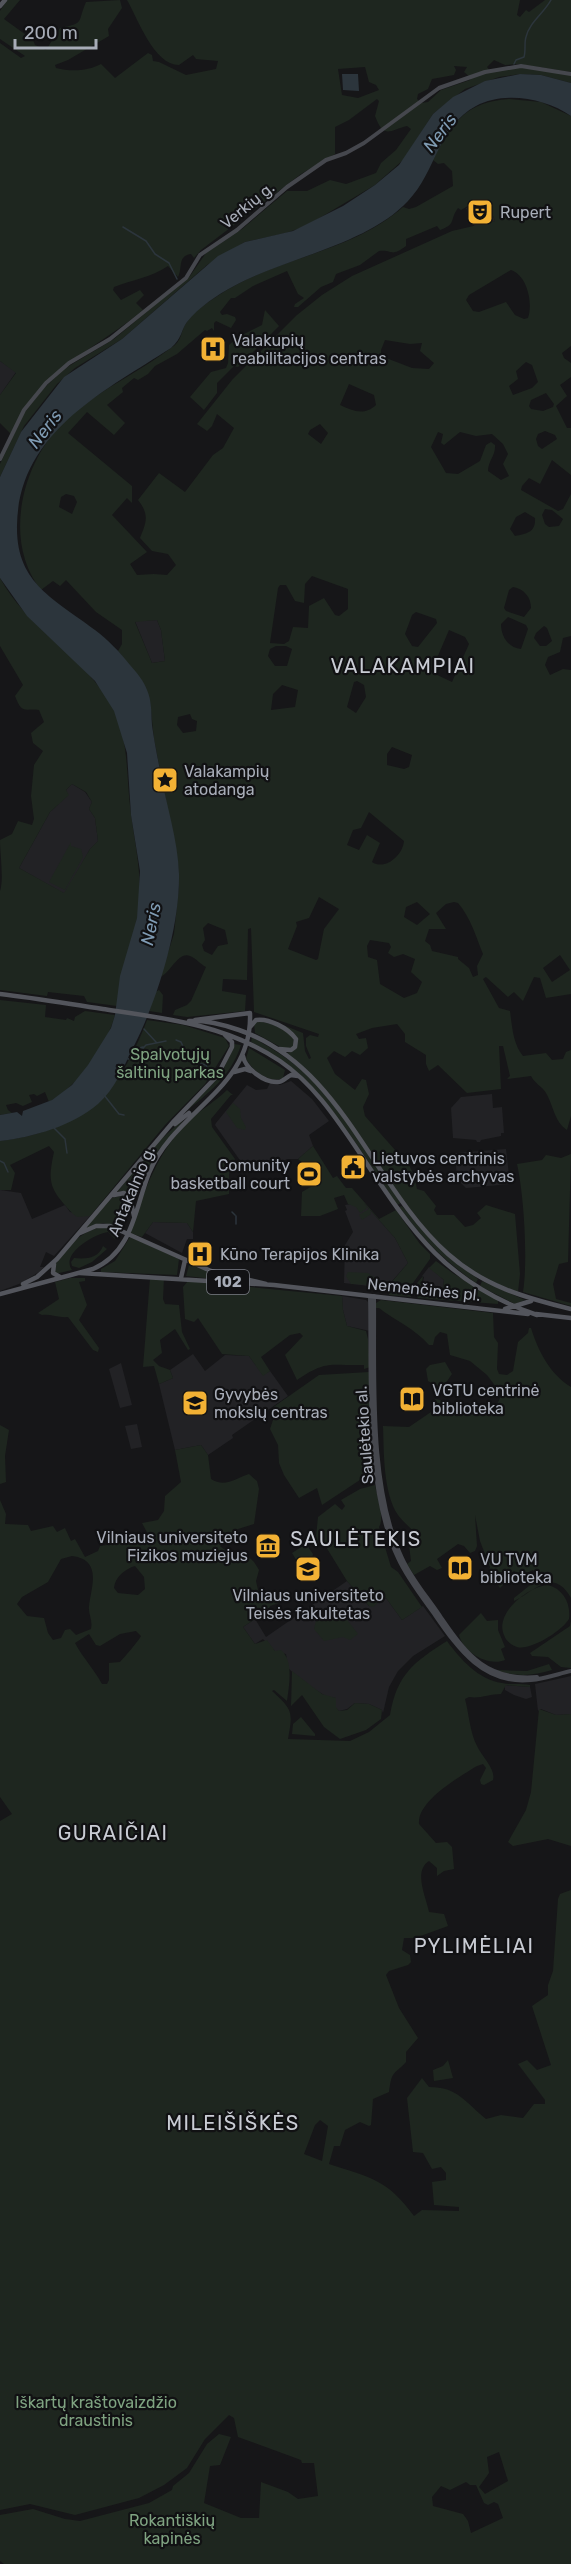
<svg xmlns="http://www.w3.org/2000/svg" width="571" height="2564" font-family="Rubik,sans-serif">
<rect width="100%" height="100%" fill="#161618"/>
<path fill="#222225" d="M487,200L495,221L475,227L466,208Z
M0,361L16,372L0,395Z
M157,620L161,630L165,661L152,663L135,621Z
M72,784L85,792L92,802L89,809L95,818L98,841L90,849L65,894L19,868L50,812L68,795L66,790Z
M291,1081L312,1099L329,1121L309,1135L313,1146L298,1159H287L270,1168L244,1166L215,1125L216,1123L247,1085L256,1090L267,1089L270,1083L280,1085Z
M492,1094L493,1108L502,1107L504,1133H501V1136L481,1140L480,1142H477L476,1140L453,1138L451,1108L461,1097Z
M506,1149L510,1184L466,1188L457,1179L455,1153Z
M0,1190L21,1193L32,1219L65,1205L70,1212L90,1216L54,1256L46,1252L40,1267H44L39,1272L19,1284L0,1291Z
M363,1202L395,1238L408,1263L386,1288L344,1283L345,1245L353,1232L345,1211L347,1210L345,1205Z
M153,1222L187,1223L193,1232V1239H187L182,1253L145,1233Z
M429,1267L444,1280L442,1294L421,1291L424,1277L422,1276Z
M342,1296L366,1300L368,1302L370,1331L347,1326L343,1310Z
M193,1354L205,1371L225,1355L249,1356L263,1375L270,1371L288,1396L232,1435L233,1438L208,1455L201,1445L175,1450L159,1384L173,1378L170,1370Z
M121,1363L132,1405L120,1408L109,1369Z
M137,1424L142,1447L131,1449L125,1426Z
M347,1581L369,1606L386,1598L402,1620L423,1606L445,1636L413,1656L398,1671L389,1687L383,1713L382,1710L369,1704L355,1703L347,1709L339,1711L336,1708V1698L327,1697L302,1681L288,1668L286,1654L275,1651L263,1639L255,1644L243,1627L255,1619L266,1637Z
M571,1676V1714L556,1715L541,1709L538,1711L535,1684Z
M505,1685L530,1687L532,1697L526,1699L514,1695L505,1690Z"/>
<path fill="#1e261f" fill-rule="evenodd" d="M7,0H20L4,19L33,40L35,45L46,50L60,28C85,23 77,23 86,2L120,0L122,8L108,29L109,36L68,60L55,65L56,68C71,72 88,71 101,64L115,78L148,53L152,55L153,61L159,62L186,75L216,69L218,61L196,59L193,55L179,65C154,65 138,19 127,0H520L517,15L520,17L526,10L529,12L545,0H571V72L519,64L505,65L494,60L487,67L491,72L519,67L571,75V83L541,75L520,74L499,77L465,89L433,114L403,160L375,185L306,226L286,233L245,242L207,265L122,339L75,368L57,384L24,426L0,477V464L24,413L43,389L64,369L114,339L190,276L206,253L242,229L287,191H307L330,180L346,184L376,173L381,163L396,150L411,129L407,126C390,130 384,140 375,116L379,101L377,99L349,120L335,127V154L301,174L201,250L194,258L191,254C177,256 183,268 178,277L168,266C152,277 132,280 114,287L113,290L121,300L140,290L144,295L136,303L143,310C91,353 41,368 11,434L0,423V395L16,373L0,361V43L21,58L25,56L0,39V11ZM454,66L467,67L464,72L471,78L470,80L441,90L428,102L421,103L417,99L418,94L428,89L432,79L454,75L456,70ZM365,67L369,82L376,85L379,90L358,98L342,95L338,69Z
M509,99L541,102L571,116V346L562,353L564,358L571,363V377L560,385L567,396L556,406L567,428H571V475L552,460L540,484L529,478L522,486L521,490L558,511L563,509L571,494V636L563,638L560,652L548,657L545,665L550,675L563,669L571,670V994L546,998L540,978L534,977L523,1001L514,992L508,997L486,977L483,979L499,1008L510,1011C512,1026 513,1044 523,1056L546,1053L552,1060L563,1059L566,1052L571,1050V1116L567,1130C554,1121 554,1107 546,1093C542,1086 535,1084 531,1076L507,1079L510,1076L503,1046H499L501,1089L467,1093L438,1065L429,1071L426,1064V1055L405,1042V1034L397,1024L372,1028L356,1034L359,1039L366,1038L368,1048L360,1055L352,1051L345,1057L334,1051L327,1058L335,1074L355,1090L362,1079L366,1080L369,1094L363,1107L365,1116L410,1167L414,1175L417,1189L424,1191L436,1206L434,1210L437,1215H454L465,1227L473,1225L481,1218L477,1213L486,1205L515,1214L520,1274L518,1292C501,1285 484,1280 469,1269C391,1212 363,1111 286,1053L291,1052L298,1039L294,1033L278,1023L303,1033L305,1051L309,1059L311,1058L306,1046V1038L310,1035L318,1037L319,1034L254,1012L251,928L248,929L247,980L223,979L222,991L246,995L245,1011L187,1017L173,1015L175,1010L187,1005L191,1001L206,967C200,964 196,958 190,956C178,951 170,974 160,977L174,934L179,886L178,863L154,739L150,701L142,681L118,651L122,644V630L96,612L66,580L60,586L53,581L41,590C0,538 24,454 72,414C103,388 143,370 175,345C182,338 181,332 185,325C191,314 205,304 216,297C273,257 350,254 403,207L409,209L416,207L453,186L452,171L444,163L438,164L433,160C451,123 466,102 509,99ZM487,200L495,221L452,231L352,276L322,295L297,315L232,380L197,424L207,431L212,426L217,414L234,428L223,448L213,455L185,492L159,473L138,500C150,515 146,523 140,538L152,551L168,554L176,565L167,575L154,574L137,575L130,564L147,552L112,515L127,498L132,503V486L68,433L87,412L114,435L125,423L107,405L123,392L122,388L134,378L138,380L148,374L155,366L177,354L205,330L207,331L212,328L214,331V323L216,321L231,328L236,320L235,317L227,314L222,315L220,312L231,298H235L253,286L287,271L298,294L304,298L295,304L294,307H298L321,287L333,282L336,274L360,265L379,251C393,249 390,258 406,246V239L437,226L440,230C457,224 449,220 458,208L461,210L473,203ZM511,270C528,276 533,304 528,318L524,319L515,315L506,302L479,312L473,311L466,300L469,295ZM385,340L410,344L422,343L420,351L434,363L429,369L412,368L381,356V350ZM526,362L532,365L538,382L532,388L513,395L509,386L518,379L516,371ZM349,384L374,395L376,405C364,416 353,411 340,405ZM546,393L554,404L553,407L543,411L531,409L529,406L531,400ZM320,424L328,433L321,444L308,434L310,430ZM545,431L555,435L557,439L542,449L538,446L536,439L538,434ZM438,432L443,434L441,443L444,445L460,432L476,436L492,434L503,444L508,454L503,464L509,476L501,480L488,471C488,461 496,455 495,445L491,442L486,445L480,461L458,474L446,473L431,447ZM66,494L74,496L77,502L72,514L59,507L61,497ZM545,509L552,510L563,519L559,526L549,527L545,524L542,515ZM525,512L535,518C536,532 527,534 515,536L510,529L516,517ZM312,576L348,589V609L339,616L335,615L324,598L309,606L308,628L293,627L289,641L284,644L270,643L278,588L280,585H286L295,601L304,603L305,584ZM513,587C524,589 531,597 531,608L524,617L506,611L504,608L509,590ZM416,612L436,619L437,623L418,647L412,646L405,634L412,615ZM508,617L526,625L528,629L521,649C508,648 501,636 501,624ZM157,620L161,630L165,661L152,663L135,622ZM544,626L547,628L552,641L546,646H540L534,638L536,633ZM449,630L465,637L469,644L452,682L431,672ZM276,646H286L292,649L287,666H275L268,656L270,649ZM357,681L364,685L366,697L356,713L347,707L354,682ZM282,685L298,690L295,707L271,710L273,694ZM190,714L192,719L197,721L196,731L183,733L177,725L178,717ZM392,747L412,755L409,767L404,769L387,765V754ZM369,812L404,841C403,855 385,871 372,862L380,843L367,835L359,850L347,845L353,830L361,828ZM319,897L339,909L324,929L318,959L316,960L288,949L297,926L296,922L309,918ZM417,902L430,914L417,925L404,917L406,907ZM454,902L458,903C471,918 476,937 483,954L477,966L478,975L473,977L469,968L458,959V957L432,951L430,945L425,941L429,929H446L436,913L446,904ZM208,923L225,930L228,944L218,946L212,955L204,951L202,945L205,940L203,928ZM370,940L389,943L391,947L388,953L394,957L403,954L415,959L411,972L422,982L417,993L404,998L380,984L377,960L368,957L367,946ZM560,955L570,970L552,982L543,968Z
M265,310L279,326L238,367L234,366L217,383V393L204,410L190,397L211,372L226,368L228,363L229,345L238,337L262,325Z
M0,578C26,626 76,652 106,696C131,733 125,772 131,814C135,845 142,873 139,905C136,939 120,969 117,1006L87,1002L84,996L48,992L47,996L0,990V891C4,880 0,854 0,840L12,834L18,821L32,825L34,819L31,796L34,765L43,751L33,743L31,733L44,722L39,710C25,708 22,715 15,696L23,685L0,646ZM72,784L86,792L92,802L89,809L95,818L98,841L90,849L64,893L19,868L50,812L69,795L66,790Z
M71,842V846L81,849L83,857L65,890L49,882Z
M159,990L163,995L162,1013L149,1011L155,992Z
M0,1000L46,1005L45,1017L66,1020L67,1018L74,1021L75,1017L85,1011L115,1015C106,1048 79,1085 49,1102L45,1092L37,1096L34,1094L29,1095L32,1102L23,1106L16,1103L6,1105L8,1110L12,1113L0,1115Z
M147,1020L183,1025L225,1038L229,1046L205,1084L165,1125L90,1216L77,1217L73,1214C50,1189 47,1184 54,1152L49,1146L10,1165L15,1173L11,1190H0V1141C81,1131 119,1095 147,1020Z
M257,1021C271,1023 284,1028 294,1038L293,1047L284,1049L255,1033L254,1024Z
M252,1037C273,1049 295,1062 312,1080C347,1116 373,1162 401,1203L397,1205C355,1144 320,1076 251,1042Z
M234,1044L241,1045C231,1076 209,1093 184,1113L221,1075Z
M249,1048L285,1070L283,1078C270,1084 253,1071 246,1059Z
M227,1090L233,1095H231L211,1119L212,1127L235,1159L229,1174V1194L196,1201L193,1232L187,1223L153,1222L142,1237L130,1233C145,1190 157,1151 191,1119C202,1109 216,1101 227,1090Z
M233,1103L240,1109L241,1118L246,1127L245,1130L237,1128L226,1112Z
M186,1117L159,1150L133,1202L122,1191L117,1192L159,1141Z
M313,1146L333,1178L337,1176L346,1188H352L379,1219L396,1210L420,1244L430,1254V1259L413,1283L411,1297L389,1295L390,1284L408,1263L395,1238L370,1210L371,1214L362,1220L359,1215L369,1209L364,1203L367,1208L360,1213L356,1207L348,1204L344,1195L334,1198L338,1209L320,1216H301L302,1192L314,1185L315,1172L298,1159Z
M571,1154L568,1262L559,1264L553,1284L556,1299L571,1303V1306L523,1292C528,1261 524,1195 517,1164L542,1160L546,1155L561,1158Z
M124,1195L128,1199L130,1208L121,1228L103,1223L84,1229L112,1198Z
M402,1206L446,1255L478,1279L476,1283C443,1260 423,1239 399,1207Z
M104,1227L119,1232L115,1239L108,1232C94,1234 60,1254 72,1270L55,1274L53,1269C62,1250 82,1229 104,1227Z
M130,1237L179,1259L177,1275L101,1272V1269L115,1261Z
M103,1246L107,1249L92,1262L79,1268L72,1266L71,1262L74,1258C85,1259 98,1259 103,1246Z
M436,1261L454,1274L498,1300V1304L418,1298L416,1295L417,1283L423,1276L421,1291L442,1294L444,1280L429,1268Z
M189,1265L249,1283L186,1276Z
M348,1272L368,1273L387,1286L351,1284L346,1276Z
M70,1278H85V1281L79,1282L87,1305L79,1320L99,1348L98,1352L93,1350L68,1317C59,1318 51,1314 42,1315L38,1313L59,1299L55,1282Z
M150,1278H164L163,1299L165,1304L179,1305L182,1332L190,1349L188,1350L175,1329L160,1340L162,1353L153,1360L159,1366L170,1370L173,1378L159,1384L154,1366L143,1367Z
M188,1281L342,1296L343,1310L347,1326L366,1331L368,1339L370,1367L364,1369V1365C332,1366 327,1359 297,1380L285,1355L303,1336L300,1333L290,1335L261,1357L270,1371L263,1376L249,1356L222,1354L198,1318L194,1322L185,1319L183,1287Z
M482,1281L525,1300L515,1304L480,1286Z
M381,1300L493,1313L494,1337L498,1343L497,1369L499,1374L507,1375L513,1371L518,1342L528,1333L529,1328H531C538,1351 550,1374 571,1387V1598C553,1566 534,1592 514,1601V1598L539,1578L533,1570L521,1576L514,1571L507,1576V1581L500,1588L489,1572L490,1567L480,1541L475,1515L477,1546L475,1551L470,1553L464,1546L458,1544L437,1559L442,1568L437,1570L430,1566L414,1575L407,1564L411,1561L409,1545L418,1536C412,1529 403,1522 398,1515C383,1493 384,1452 383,1426L409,1427L431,1412L435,1399C444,1400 443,1404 450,1408C454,1409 490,1409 493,1407C498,1405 499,1399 502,1395L487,1375L470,1361L450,1355L447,1334L440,1332L435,1337L433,1345H429C414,1328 396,1321 379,1308H376V1303Z
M445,1362L452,1374L445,1384L447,1392L443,1394L439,1390L435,1393L433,1390L437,1386L428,1381L426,1369L430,1365Z
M369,1372L372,1472L322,1505L317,1488L299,1498L284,1475L279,1463L278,1445L270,1429L275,1414L272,1408L319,1375Z
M0,1425L9,1430L5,1456L6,1482L0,1484Z
M201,1445L208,1455L211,1479C225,1488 236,1478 249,1474L257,1481L259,1489L254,1524L238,1529L220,1546C233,1559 246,1545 259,1570L256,1581L258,1590C267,1591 277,1592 279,1603L270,1606L266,1617L255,1619L243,1627L255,1644L267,1640L275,1651L281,1650C294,1661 289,1686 287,1701L274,1690L272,1691C293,1710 293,1712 288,1739L350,1741L369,1732L390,1715C397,1674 414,1662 447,1641C460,1659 479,1680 502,1683C511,1685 521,1683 530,1685V1687L506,1685L501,1694C489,1694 480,1699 469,1697L465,1699C469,1714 470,1733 477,1746C482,1757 496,1769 493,1780L484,1785L481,1784L480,1780L486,1768L483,1764L477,1766C459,1777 417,1801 419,1824L436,1843L447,1842L452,1847L454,1869L444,1871L437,1876V1868L429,1861C413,1871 426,1897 429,1912L444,1914L448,1926L415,1938H404L402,1950L410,1955L411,1962L408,1965L389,1971L386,1975L399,2008L418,2038L406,2052V2062C393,2076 392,2070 389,2092L373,2099L371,2125L369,2126L360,2122L345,2130L340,2146H334L329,2164C371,2178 387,2179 414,2216L422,2210L459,2211V2207L434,2205L432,2182L446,2180V2173L441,2167L432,2169L423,2153L413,2152L407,2098L422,2078L429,2087C458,2087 465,2102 486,2119L501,2115L523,2118L534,2104H545V2100L518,2064L527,2060L537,2070L551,2065L532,2006L548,1995V1985L553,1971L558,1899L560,1894L571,1890V2564H4L0,2561V2515L33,2509L65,2519L80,2521L149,2503L172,2490L173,2486L189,2473L207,2444L219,2434L231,2437L220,2465L210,2466L204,2503L241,2518H259L261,2482L288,2492L298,2499L318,2496L314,2463H302L301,2460L238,2437L234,2418L229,2415L205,2439L187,2468L164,2485L139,2498L75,2515L30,2504L0,2510V1821L12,1814L0,1797V1500L6,1514L5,1524L28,1525L31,1531L53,1526L57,1532L65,1528L71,1541L75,1539L85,1557L98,1551L100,1546L107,1545L113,1537L145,1543L150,1538L142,1523L158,1520L164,1511L165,1496L181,1482L175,1450ZM72,1556C103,1560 91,1587 89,1606C88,1614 93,1620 91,1629L76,1635L70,1629L65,1630L61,1638L53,1640L48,1633L44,1618L27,1616L17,1604L22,1597L48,1582L61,1559ZM135,1566L144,1577L145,1589L138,1595L118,1593L114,1588C115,1577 125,1569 135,1566ZM136,1631L141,1636C140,1639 124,1658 120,1662L109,1663V1680L107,1684H102C94,1669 83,1658 75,1643L89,1634L96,1645L100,1646L120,1634ZM320,2120L328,2126L322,2161L304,2154L315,2125ZM499,2452L508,2481L485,2494L479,2487L489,2473L487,2457ZM466,2482L470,2485H476L484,2503L488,2505L494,2502L498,2504L503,2518L471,2533L468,2521L463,2514L433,2506L432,2497L441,2486L450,2490Z
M375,1485C377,1496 385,1517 379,1527L391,1567L398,1572L422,1607L402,1620L386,1598L381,1600L373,1607L369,1606L347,1581L323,1542L314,1547L311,1542L316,1537L318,1517L335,1504L342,1510L345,1506L341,1500L360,1489Z
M306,1544L313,1554L312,1558L300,1566L292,1553Z
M548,1585C563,1589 571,1603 569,1619C562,1631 530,1651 517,1647C511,1645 506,1641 504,1635C494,1613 529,1586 548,1585Z
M338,1608L358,1634L350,1640L343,1637L324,1641L314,1629L317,1616Z
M481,1613L487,1621L498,1620V1630L505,1647L501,1649L505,1660C488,1667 463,1652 459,1635Z
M571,1621V1668L561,1667L548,1657L532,1656L530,1653L570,1626Z
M549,1664L552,1670C533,1676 516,1677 496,1670L527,1671Z
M292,1671L322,1694L336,1698V1707L339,1711L347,1710L355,1703L369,1704L382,1710L381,1719L366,1730L340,1739L324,1727L302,1695L291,1706Z
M539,1709L556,1715L571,1714V1846L548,1839L513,1846L508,1842L526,1810L531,1792Z
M301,1717L315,1734V1736L292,1734L293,1724Z
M448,2060L453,2078L434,2081L433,2070L443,2066Z"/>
<path fill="#2c353c" d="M342,74H358L359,91L343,90Z
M520,74L541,75L571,83V116C545,98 504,91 476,106C438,126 436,172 408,201C367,245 287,257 234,286C217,295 199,307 187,322C180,332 183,337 171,348C103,392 18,433 17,526C16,584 55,599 95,630C108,640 120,652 130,665C137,673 144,681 147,690C152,701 151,713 152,725C154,740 157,755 160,770C166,805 178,839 179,874C180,928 157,1001 133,1048C123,1068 115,1089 98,1104C72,1126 34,1137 0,1141V1115L17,1112L22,1116L23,1111L52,1100L72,1085L88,1065L111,1028L115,1015L120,976L137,918L140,871L131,815L127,753L114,711L95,681L27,616L0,578V477L21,432L64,377L122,339L218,256L245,242L293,231L343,206L375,185L399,165L433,114L453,97L485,81Z"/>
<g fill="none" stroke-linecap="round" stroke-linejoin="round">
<path stroke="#2c353c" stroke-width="1.5" d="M514,64L516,60L524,57C526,50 524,43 526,37C529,23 544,13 551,0
M123,227L146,241L155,254L169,263L177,279
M144,1029L156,1042
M176,1040L181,1042C187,1056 190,1062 206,1065L208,1071
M138,1054L139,1048L143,1047
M128,1059L135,1057L146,1045L166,1041
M104,1095L119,1114L124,1115
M53,1127L65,1139L67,1153
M0,1161L4,1163L8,1172
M232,1212L235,1215
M236,1224V1216"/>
<path stroke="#45474d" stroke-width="4" d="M0,459L24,410L46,383L69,363L110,339L186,278L200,255L237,230L287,187L326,160L346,153L364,143L439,88L485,72L521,66L571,74
M370,1296C372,1375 364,1486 398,1558C407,1578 422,1597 435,1615C459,1650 484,1685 531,1680C544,1679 558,1674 571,1671
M374,1296C375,1375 368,1487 402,1558C412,1580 429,1599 442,1619C468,1657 488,1681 537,1677"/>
<path stroke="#53555c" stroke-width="4.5" d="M0,6L5,0
M0,994C35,998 69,1004 103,1009C165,1018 227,1025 280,1061C312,1083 334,1115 355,1146C408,1225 441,1282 537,1315
M189,1021C205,1020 224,1025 239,1030C343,1066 371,1185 448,1254C484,1286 525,1298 571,1309
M250,1027L256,1020C269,1018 288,1028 296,1039L295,1047L291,1050L279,1049
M243,1056C245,1068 264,1083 278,1082C283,1082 286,1077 291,1075L298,1076
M234,1072L245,1069L251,1071
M175,1124L189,1113
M114,1195L124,1193L130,1198L134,1216
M80,1233L96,1226H110L211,1271L266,1284
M54,1264L53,1273L60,1277
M80,1273L274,1285L528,1314
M181,1278L185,1260
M23,1284L37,1277L57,1259L174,1121L217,1076L232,1047V1042L225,1035
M0,1294L93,1269C133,1252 135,1208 149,1173C175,1110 253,1089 250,1013L195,1020
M505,1309L531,1301
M536,1314L571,1318"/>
</g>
<defs>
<g id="theatre-square" transform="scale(1.35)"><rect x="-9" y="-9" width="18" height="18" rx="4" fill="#f2b134" stroke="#111113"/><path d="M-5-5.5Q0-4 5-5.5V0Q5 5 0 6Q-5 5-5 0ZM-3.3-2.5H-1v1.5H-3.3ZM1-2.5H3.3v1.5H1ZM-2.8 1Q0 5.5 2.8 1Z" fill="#111"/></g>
<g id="hospital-square" transform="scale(1.35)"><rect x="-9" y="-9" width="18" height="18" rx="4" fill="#f2b134" stroke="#111113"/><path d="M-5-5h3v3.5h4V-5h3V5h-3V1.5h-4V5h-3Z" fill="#111"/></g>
<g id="sight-square" transform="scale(1.35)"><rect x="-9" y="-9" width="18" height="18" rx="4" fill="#f2b134" stroke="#111113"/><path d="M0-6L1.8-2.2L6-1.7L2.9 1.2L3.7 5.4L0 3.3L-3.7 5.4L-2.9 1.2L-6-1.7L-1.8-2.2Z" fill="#111"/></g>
<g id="civic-square" transform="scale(1.35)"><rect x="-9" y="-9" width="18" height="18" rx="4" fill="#f2b134" stroke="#111113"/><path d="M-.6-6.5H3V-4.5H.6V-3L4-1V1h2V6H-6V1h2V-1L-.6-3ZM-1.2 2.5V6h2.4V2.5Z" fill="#111"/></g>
<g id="stadium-square" transform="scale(1.35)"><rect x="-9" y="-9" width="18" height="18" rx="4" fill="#f2b134" stroke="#111113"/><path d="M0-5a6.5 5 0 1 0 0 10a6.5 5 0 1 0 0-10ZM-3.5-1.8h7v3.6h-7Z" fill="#111"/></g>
<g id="library-square" transform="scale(1.35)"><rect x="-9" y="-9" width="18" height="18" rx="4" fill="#f2b134" stroke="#111113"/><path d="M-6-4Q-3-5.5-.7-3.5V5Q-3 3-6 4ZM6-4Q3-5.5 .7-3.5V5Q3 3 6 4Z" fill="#111"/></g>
<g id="university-square" transform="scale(1.35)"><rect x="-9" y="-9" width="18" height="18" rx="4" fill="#f2b134" stroke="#111113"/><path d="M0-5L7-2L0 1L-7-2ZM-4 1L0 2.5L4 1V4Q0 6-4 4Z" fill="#111"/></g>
<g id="museum-square" transform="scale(1.35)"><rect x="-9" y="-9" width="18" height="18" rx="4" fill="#f2b134" stroke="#111113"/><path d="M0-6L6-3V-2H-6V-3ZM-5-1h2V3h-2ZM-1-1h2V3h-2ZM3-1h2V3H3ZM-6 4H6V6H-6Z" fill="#111"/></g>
</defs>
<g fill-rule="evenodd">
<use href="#theatre-square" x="480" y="212"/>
<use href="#hospital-square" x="213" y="349"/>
<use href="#sight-square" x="165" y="780"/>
<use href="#civic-square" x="353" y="1167"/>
<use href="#stadium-square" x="309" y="1174"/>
<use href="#hospital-square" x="200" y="1254"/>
<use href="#library-square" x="412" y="1399"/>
<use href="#university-square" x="195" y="1403"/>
<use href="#museum-square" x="268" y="1546"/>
<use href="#library-square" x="460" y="1568"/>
<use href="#university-square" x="308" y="1569"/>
</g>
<g text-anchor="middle" stroke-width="4.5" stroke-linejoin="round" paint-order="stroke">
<rect fill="#111113" stroke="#7b7e86" stroke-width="1.5" x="207" y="1270" width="42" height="24" rx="4.5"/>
<g font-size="15" font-weight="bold" fill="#a8adb8">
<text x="228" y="1287">102</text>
</g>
<g font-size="16" fill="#a8adb8" stroke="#111113">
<text transform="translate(247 205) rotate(-39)" y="6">Verkių g.</text>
<text transform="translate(131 1191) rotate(-67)" y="6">Antakalnio g.</text>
<text transform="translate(424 1289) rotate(6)" y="6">Nemenčinės pl.</text>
<text transform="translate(364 1435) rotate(-94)" y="6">Saulėtekio al.</text>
</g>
<g font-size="16" fill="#a8adb8" stroke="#111113" text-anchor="start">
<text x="500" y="218">Rupert</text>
<text x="232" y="346">Valakupių<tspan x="232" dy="18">reabilitacijos centras</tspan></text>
<text x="184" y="777">Valakampių<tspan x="184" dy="18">atodanga</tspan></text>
<text x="372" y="1164">Lietuvos centrinis<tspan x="372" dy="18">valstybės archyvas</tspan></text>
<text x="290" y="1171" text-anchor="end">Comunity<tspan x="290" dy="18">basketball court</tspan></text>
<text x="220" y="1260">Kūno Terapijos Klinika</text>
<text x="432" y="1396">VGTU centrinė<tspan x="432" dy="18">biblioteka</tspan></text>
<text x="214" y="1400">Gyvybės<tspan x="214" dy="18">mokslų centras</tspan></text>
<text x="248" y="1543" text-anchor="end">Vilniaus universiteto<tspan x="248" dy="18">Fizikos muziejus</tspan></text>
<text x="480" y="1565">VU TVM<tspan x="480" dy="18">biblioteka</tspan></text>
<text x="308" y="1601" text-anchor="middle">Vilniaus universiteto<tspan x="308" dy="18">Teisės fakultetas</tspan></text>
</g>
<g font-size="16" fill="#7fa381" stroke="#111113">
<text x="170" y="1060">Spalvotųjų<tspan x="170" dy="18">šaltinių parkas</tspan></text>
<text x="96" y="2408">Iškartų kraštovaizdžio<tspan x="96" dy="18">draustinis</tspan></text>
<text x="172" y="2526">Rokantiškių<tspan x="172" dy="18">kapinės</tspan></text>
</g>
<g font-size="18" font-style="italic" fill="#7f9bb3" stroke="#111113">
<text transform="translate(440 133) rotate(-53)" y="6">Neris</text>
<text transform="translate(45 429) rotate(-52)" y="6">Neris</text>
<text transform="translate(151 924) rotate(-79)" y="6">Neris</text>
</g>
<g font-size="20" letter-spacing="1.5" fill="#c9ccd4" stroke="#111113">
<text x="403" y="673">VALAKAMPIAI</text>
<text x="356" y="1546">SAULĖTEKIS</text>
<text x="113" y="1840">GURAIČIAI</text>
<text x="474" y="1953">PYLIMĖLIAI</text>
<text x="233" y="2130">MILEIŠIŠKĖS</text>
</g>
</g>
<path d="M15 39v9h81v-9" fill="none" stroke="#a8adb8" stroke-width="3"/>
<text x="24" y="39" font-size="18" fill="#a8adb8" stroke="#111113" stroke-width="4.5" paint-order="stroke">200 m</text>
</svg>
